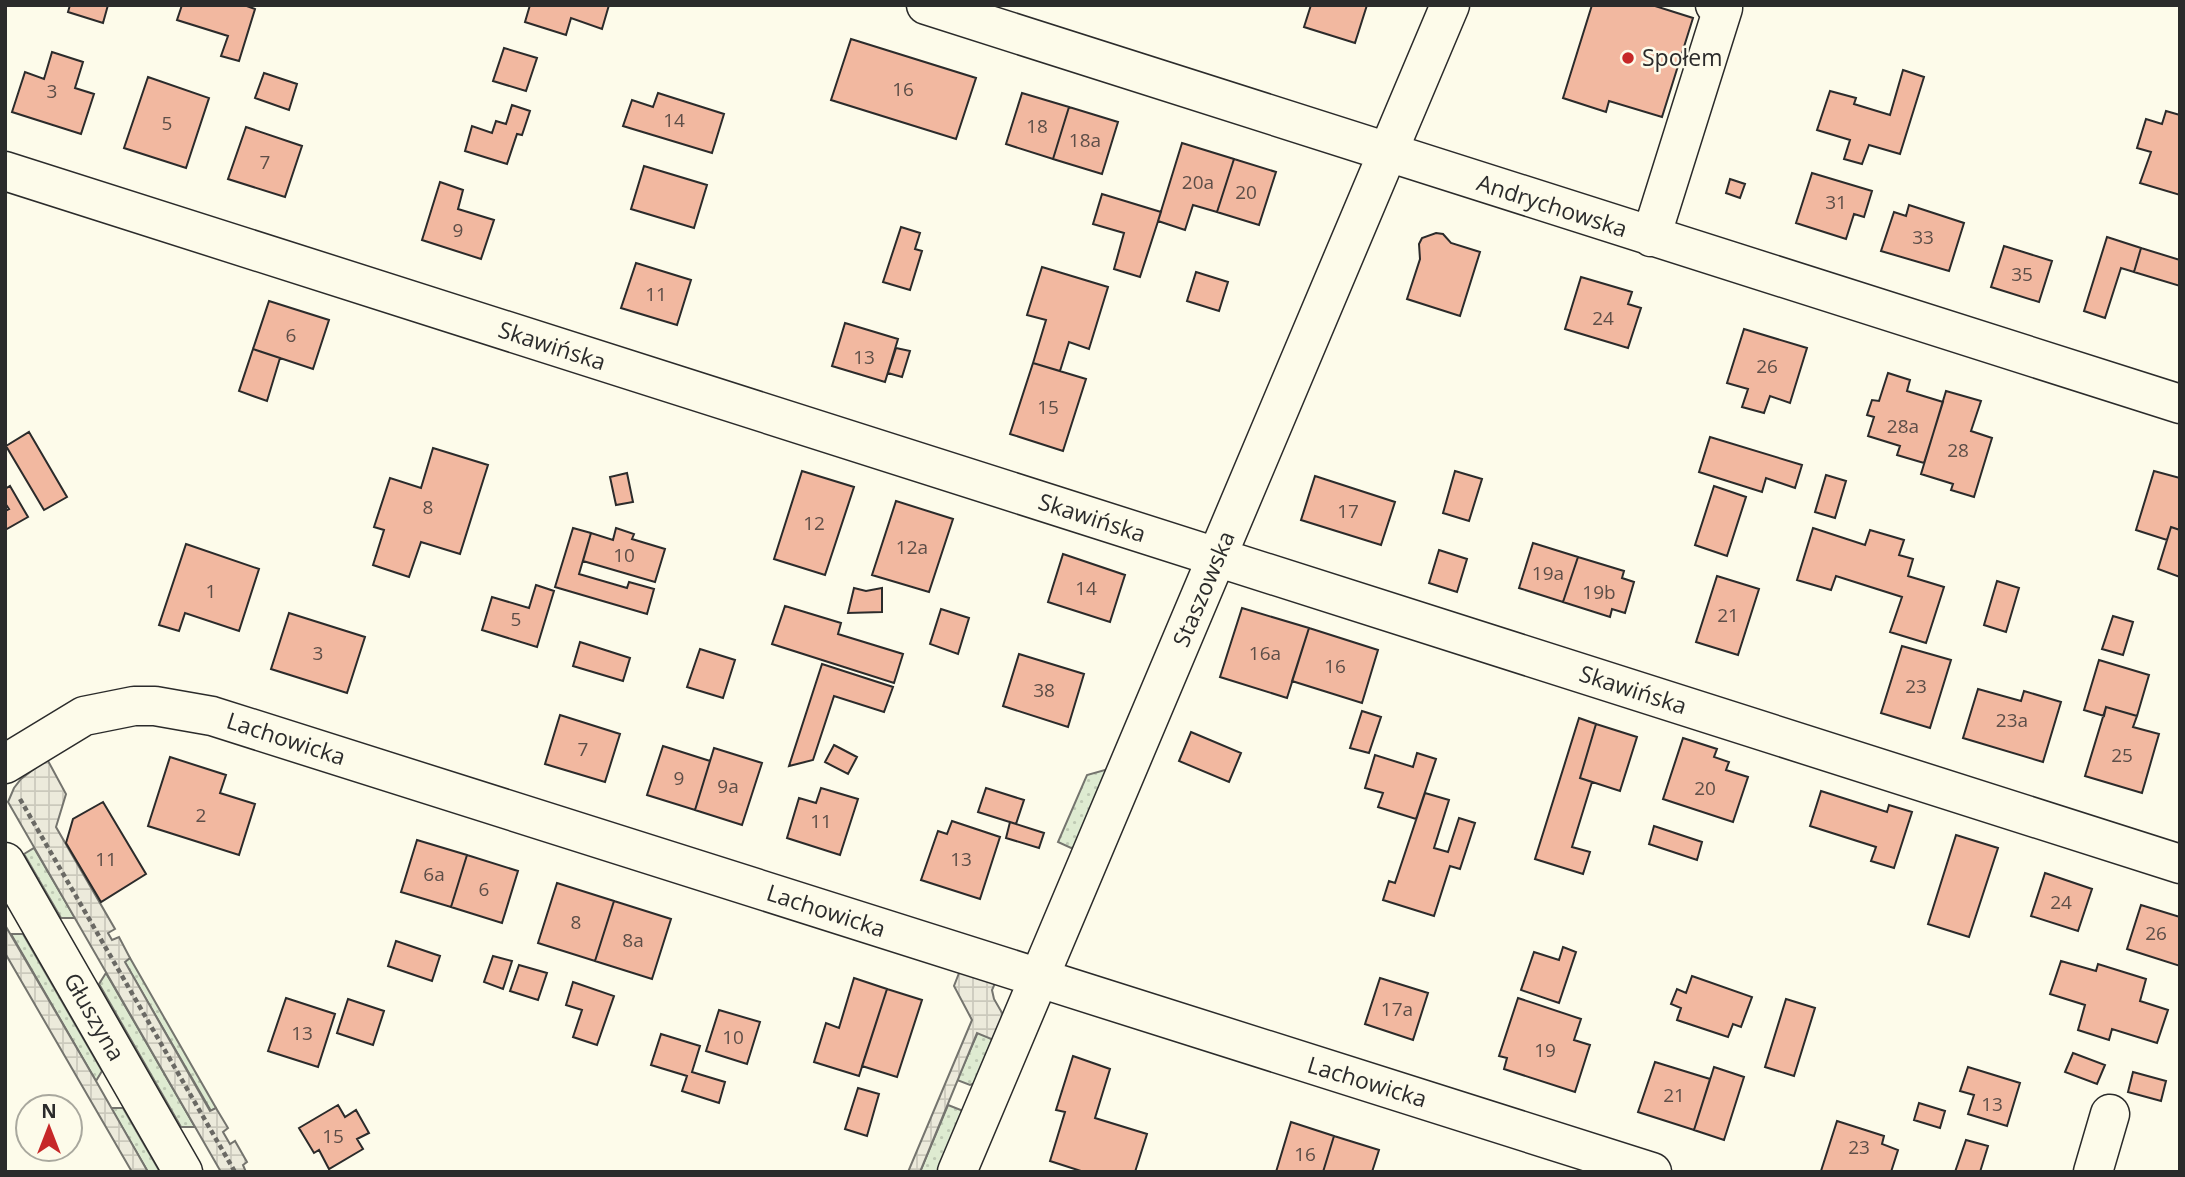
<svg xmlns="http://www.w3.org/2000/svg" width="2185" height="1177" font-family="'Open Sans',sans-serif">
<defs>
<pattern id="grass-dots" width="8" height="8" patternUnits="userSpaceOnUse" patternTransform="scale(1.75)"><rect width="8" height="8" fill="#deebd1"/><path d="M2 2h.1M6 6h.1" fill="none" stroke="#bfcab4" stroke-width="1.8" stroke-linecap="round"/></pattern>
<pattern id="plaza-grid" width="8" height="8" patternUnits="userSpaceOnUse" patternTransform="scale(1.75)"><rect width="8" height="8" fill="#eceadb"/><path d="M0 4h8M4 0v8" fill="none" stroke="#cbc9bc"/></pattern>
</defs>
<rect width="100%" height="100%" fill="#fdfbea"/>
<path fill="url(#grass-dots)" stroke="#74746e" stroke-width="2" d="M1112,768L1079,846L1071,848L1058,842L1087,775Z
M34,848L75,918H61L24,854Z
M11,934H23L102,1071L96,1081Z
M130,958L216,1108L211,1111L124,961Z
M106,973L195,1127H181L99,984Z
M978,1032L996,1041L980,1081L970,1085L957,1080Z
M948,1105L966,1112L942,1172H920Z
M111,1108H123L160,1172H148Z"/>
<path fill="url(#plaza-grid)" stroke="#74746e" stroke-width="2" d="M47,759L66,794L56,827L115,929L108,933L112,940L119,937L130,958L125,962L210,1111L216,1108L228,1128L223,1132L230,1144L235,1141L247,1162L243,1165L246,1172H221L8,802L14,788L21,779Z
M5,925L96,1081L148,1172H132L5,953Z
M961,968L996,981L992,990L994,999L1005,1018L996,1041L977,1033L920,1172H908L972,1020L954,986Z"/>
<path fill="#f2b8a0" stroke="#2b2b2b" stroke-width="2" d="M70,5H108L103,23L68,12Z
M182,5H244L255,9L239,61L221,56L228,36L177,20Z
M530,5H609L602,29L571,18L566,35L525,22Z
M1311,5H1367L1355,43L1304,27Z
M1592,5H1652L1693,18L1662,117L1609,101L1606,112L1563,98Z
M851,39L976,78L956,139L831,100Z
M504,48L537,58L526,91L493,81Z
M52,52L83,62L75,88L94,94L81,134L12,112L25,72L44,79Z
M1903,70L1924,77L1900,154L1869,145L1862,164L1844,159L1850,140L1817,130L1830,91L1856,98L1854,104L1890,115Z
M264,73L297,84L289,110L255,98Z
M148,77L209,98L186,168L124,148Z
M658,93L724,114L712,153L623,126L632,100L653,107Z
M1022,93L1069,107L1053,159L1006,144Z
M512,105L530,111L522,135L517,134L507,164L465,151L472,126L492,133L496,121L506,124Z
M1069,107L1118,122L1102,174L1053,159Z
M2166,111L2180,115V195L2140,183L2151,152L2137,148L2146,119L2162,124Z
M246,127L302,146L285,197L228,179Z
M1182,143L1234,159L1217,212L1193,205L1185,230L1158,221Z
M1234,159L1276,172L1259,225L1217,212Z
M644,166L707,185L694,228L631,209Z
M1812,173L1872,191L1864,217L1854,214L1846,239L1796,223Z
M1730,179L1745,184L1740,198L1726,193Z
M440,182L463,190L458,209L494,220L481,259L422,240Z
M1102,194L1161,212L1140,277L1114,269L1124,233L1093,224Z
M1909,205L1964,223L1949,271L1881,251L1894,212L1906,216Z
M901,227L920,233L915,249L922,251L910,290L883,282Z
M1436,233L1443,234L1451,243L1480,252L1460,316L1407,299L1420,259L1419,244L1422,238Z
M2107,237L2141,248L2134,272L2121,268L2105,318L2084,311Z
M2004,246L2052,261L2039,302L1991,287Z
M2141,248L2180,260V286L2134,272Z
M636,263L691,280L677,325L621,308Z
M1042,267L1108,287L1089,349L1069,342L1060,371L1033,363L1046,320L1027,315Z
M1196,272L1228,282L1219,311L1187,301Z
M1581,277L1632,292L1628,304L1641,308L1628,348L1565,329Z
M269,301L329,320L313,369L253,349Z
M845,323L898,339L885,382L832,366Z
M1744,329L1807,348L1790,403L1770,396L1764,413L1742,407L1748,389L1727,383Z
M896,348L910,351L902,377L888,373Z
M253,349L280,358L267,401L239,391Z
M1033,363L1086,379L1063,451L1010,434Z
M1888,373L1910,380L1907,391L1943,402L1924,463L1897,455L1900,446L1868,436L1874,417L1867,415L1872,400L1879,401Z
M1946,391L1981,401L1971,431L1992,438L1974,497L1951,490L1953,484L1921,474Z
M29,432L67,497L44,510L6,446Z
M1710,437L1802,465L1795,488L1766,478L1762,492L1699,472Z
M433,448L488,465L460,554L421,542L409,577L373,565L384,530L374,527L390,478L421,488Z
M802,471L854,487L825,575L774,559Z
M1455,471L1482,479L1469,521L1443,513Z
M2154,471L2180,478V530L2171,527L2167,540L2136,530Z
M627,473L633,502L616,505L610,477Z
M1826,475L1846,481L1835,518L1815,512Z
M1315,476L1395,502L1381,545L1301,520Z
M10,486L28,517L5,530V511L9,509L5,503V489Z
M1714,486L1746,497L1727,556L1695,545Z
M896,501L953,519L929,592L872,575Z
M2171,527L2180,530V577L2158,569Z
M573,528L591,533L579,574L627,588L629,582L654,589L647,614L555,587Z
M616,528L634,534L632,539L665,549L655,582L583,561L591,533L613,540Z
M1813,528L1865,545L1870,530L1904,540L1899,555L1913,559L1908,576L1944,587L1926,643L1890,632L1902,597L1836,576L1831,590L1797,580Z
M1533,543L1578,557L1563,602L1519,588Z
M186,544L259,569L239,631L185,613L179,631L159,625Z
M1439,550L1467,559L1457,592L1429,583Z
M1063,554L1125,575L1110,622L1048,602Z
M1578,557L1624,571L1622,578L1634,582L1625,613L1612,609L1610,617L1563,602Z
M1717,576L1759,589L1738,655L1696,642Z
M1997,581L2019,588L2006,632L1984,625Z
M536,585L554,591L537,647L482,630L492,597L529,608Z
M854,588L866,591L882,588V612L848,613Z
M785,606L841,623L838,634L903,654L894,683L772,644Z
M1242,608L1309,628L1287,698L1220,677Z
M941,609L969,618L958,654L930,644Z
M289,613L365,637L347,693L271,669Z
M2113,616L2133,622L2123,655L2102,649Z
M1309,628L1378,650L1362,703L1292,681Z
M580,642L630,658L623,681L573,666Z
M1902,646L1951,660L1930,728L1881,713Z
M700,649L735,660L723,698L687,687Z
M1019,654L1084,674L1068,727L1003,706Z
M2099,660L2149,675L2137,716L2106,707L2104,716L2084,710Z
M822,664L893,687L884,712L834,696L813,760L789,766Z
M1978,689L2021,701L2024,691L2061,702L2043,762L1963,738Z
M2106,707L2137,716L2133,727L2159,734L2142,793L2085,776Z
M1362,711L1381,717L1369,753L1350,748Z
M560,715L620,734L605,782L545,764Z
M1579,718L1596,724L1580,778L1592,782L1572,847L1590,852L1583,874L1535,859Z
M1596,724L1637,737L1620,791L1580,778Z
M1191,732L1241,753L1229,782L1179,761Z
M1683,738L1717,749L1714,757L1729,762L1726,770L1748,777L1733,822L1663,799Z
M834,745L857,757L848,774L825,762Z
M663,746L710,761L695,810L647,795Z
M714,748L762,763L742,825L695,810Z
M1417,753L1436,759L1416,819L1378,807L1383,793L1365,788L1375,755L1413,767Z
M170,757L226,775L220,793L255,804L239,855L148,826Z
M821,788L858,799L840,855L787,838L799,798L816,803Z
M986,788L1024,800L1016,824L978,812Z
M1821,791L1887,812L1889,805L1912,812L1894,868L1871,861L1876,847L1810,826Z
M1425,793L1449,800L1434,848L1448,852L1459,818L1475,823L1460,869L1450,866L1434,916L1383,900L1389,881L1395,883Z
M103,802L146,874L101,902L66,843L73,819Z
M952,821L1000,837L980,899L921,880L938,831L947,834Z
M1010,822L1044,833L1039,848L1006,838Z
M1654,826L1702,842L1697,860L1649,844Z
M1956,835L1998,848L1969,937L1928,924Z
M417,840L467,855L451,907L401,892Z
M467,855L518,871L502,923L451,907Z
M2045,873L2092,889L2078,931L2031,916Z
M557,883L614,901L595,961L538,943Z
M614,901L671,919L652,979L595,961Z
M2141,905L2180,917V966L2127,949Z
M396,941L440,956L432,981L388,966Z
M1563,947L1576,952L1559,1003L1521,990L1534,952L1559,960Z
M493,956L512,961L503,989L484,982Z
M2061,961L2096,971L2098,964L2146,979L2140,1001L2168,1010L2157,1043L2112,1029L2109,1040L2078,1030L2085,1005L2050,994Z
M519,965L547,973L538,1000L510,991Z
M1692,976L1752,997L1741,1027L1733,1024L1728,1037L1677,1020L1681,1008L1671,1004L1677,989L1686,993Z
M854,978L887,989L859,1076L814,1062L826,1023L839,1028Z
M1380,978L1428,993L1413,1040L1365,1024Z
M573,982L614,996L597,1045L573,1037L582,1010L566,1005Z
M887,989L922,1000L897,1077L862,1066Z
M286,998L335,1014L318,1067L268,1051Z
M1518,998L1581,1019L1574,1040L1590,1045L1575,1092L1504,1069L1507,1058L1499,1056Z
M348,999L384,1011L373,1045L337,1033Z
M1786,999L1815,1008L1794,1076L1765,1067Z
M719,1010L760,1022L747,1064L706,1051Z
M661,1034L700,1046L692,1072L725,1082L719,1103L682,1091L687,1076L651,1065Z
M2073,1053L2105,1065L2097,1084L2065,1072Z
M1073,1056L1110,1069L1095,1118L1147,1134L1135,1172H1084L1050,1161L1065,1112L1056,1110Z
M1655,1062L1710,1079L1694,1130L1638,1112Z
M1714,1067L1744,1077L1724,1140L1694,1130Z
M1968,1067L2020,1083L2007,1126L1968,1114L1974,1095L1960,1091Z
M2133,1072L2166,1081L2161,1101L2128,1092Z
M858,1088L879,1094L867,1136L845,1129Z
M1919,1103L1945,1111L1940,1128L1914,1120Z
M338,1105L345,1117L356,1110L369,1133L357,1139L363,1149L329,1169L319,1150L314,1153L299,1128Z
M1837,1121L1884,1136L1882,1144L1898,1150L1891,1172L1821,1171Z
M1291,1122L1334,1136L1323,1172H1276Z
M1334,1136L1379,1150L1372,1172H1323Z
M1966,1140L1988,1146L1980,1172H1955Z"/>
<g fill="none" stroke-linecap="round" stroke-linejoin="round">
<g stroke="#2b2b2b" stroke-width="41">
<path id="minor" d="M926,5L2180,404
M5,171L2180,864
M1651,237L1723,8L1715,5
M5,764L84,716L134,706H155L212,716L1652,1172
M5,862L183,1172
M957,1172L1450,5
M2093,1172L2110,1114"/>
</g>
<path stroke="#6a6964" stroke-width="4.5" stroke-dasharray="5 3.5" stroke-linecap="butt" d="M20,799L235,1172"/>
<use href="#minor" stroke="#fdfbea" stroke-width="38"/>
</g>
<circle fill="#c62828" stroke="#fdfbea" stroke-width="2.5" cx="1628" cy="58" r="7"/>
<g text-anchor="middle" stroke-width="5" stroke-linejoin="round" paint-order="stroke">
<g font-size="19" fill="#5d4e48">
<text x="903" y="96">16</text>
<text x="52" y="98">3</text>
<text x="674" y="127">14</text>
<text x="167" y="130">5</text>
<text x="1037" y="133">18</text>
<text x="1085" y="147">18a</text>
<text x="265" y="169">7</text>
<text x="1198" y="189">20a</text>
<text x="1246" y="199">20</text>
<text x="1836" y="209">31</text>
<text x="458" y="237">9</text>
<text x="1923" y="244">33</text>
<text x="2022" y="281">35</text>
<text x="656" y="301">11</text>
<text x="1603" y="325">24</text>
<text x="291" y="342">6</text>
<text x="864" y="364">13</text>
<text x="1767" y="373">26</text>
<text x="1048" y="414">15</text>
<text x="1903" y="433">28a</text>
<text x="1958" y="457">28</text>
<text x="428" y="514">8</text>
<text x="1348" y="518">17</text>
<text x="814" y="530">12</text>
<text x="912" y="554">12a</text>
<text x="624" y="562">10</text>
<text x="1548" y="580">19a</text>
<text x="1086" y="595">14</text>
<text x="211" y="598">1</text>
<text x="1599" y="599">19b</text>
<text x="1728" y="622">21</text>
<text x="516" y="626">5</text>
<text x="318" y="660">3</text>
<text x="1265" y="660">16a</text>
<text x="1335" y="673">16</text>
<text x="1916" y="693">23</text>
<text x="1044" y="697">38</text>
<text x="2012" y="727">23a</text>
<text x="583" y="756">7</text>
<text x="2122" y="762">25</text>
<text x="679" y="785">9</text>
<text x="728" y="793">9a</text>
<text x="1705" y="795">20</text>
<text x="201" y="822">2</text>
<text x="821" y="828">11</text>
<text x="106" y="866">11</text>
<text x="961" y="866">13</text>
<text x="434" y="881">6a</text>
<text x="484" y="896">6</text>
<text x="2061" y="909">24</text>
<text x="576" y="929">8</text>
<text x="2156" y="940">26</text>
<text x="633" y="947">8a</text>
<text x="1397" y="1016">17a</text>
<text x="302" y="1040">13</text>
<text x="733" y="1044">10</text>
<text x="1545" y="1057">19</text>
<text x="1674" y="1102">21</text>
<text x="1992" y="1111">13</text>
<text x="333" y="1143">15</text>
<text x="1859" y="1154">23</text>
<text x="1305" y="1161">16</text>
</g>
<g font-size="23" fill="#2b2b2b" stroke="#fdfbea" text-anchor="start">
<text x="1642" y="66">Społem</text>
</g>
<g font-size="23" fill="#2b2b2b" stroke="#fdfbea">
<text transform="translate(1552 206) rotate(18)" y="8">Andrychowska</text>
<text transform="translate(552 346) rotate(18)" y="8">Skawińska</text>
<text transform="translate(1092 518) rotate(18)" y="8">Skawińska</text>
<text transform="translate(1204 589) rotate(-67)" y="8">Staszowska</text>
<text transform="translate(1633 690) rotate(18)" y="8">Skawińska</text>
<text transform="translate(286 739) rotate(18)" y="8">Lachowicka</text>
<text transform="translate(826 911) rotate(18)" y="8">Lachowicka</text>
<text transform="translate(94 1017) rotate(60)" y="8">Głuszyna</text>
<text transform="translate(1367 1082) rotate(17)" y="8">Lachowicka</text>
</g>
</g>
<rect width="2185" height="1177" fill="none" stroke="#2b2b2b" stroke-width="14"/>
<g transform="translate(49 1128)"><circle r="33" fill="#fdfbea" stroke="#a9a89e" stroke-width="2"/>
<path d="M0-5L12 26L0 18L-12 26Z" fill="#c62828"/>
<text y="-10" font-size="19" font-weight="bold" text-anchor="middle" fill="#2b2b2b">N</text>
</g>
</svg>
